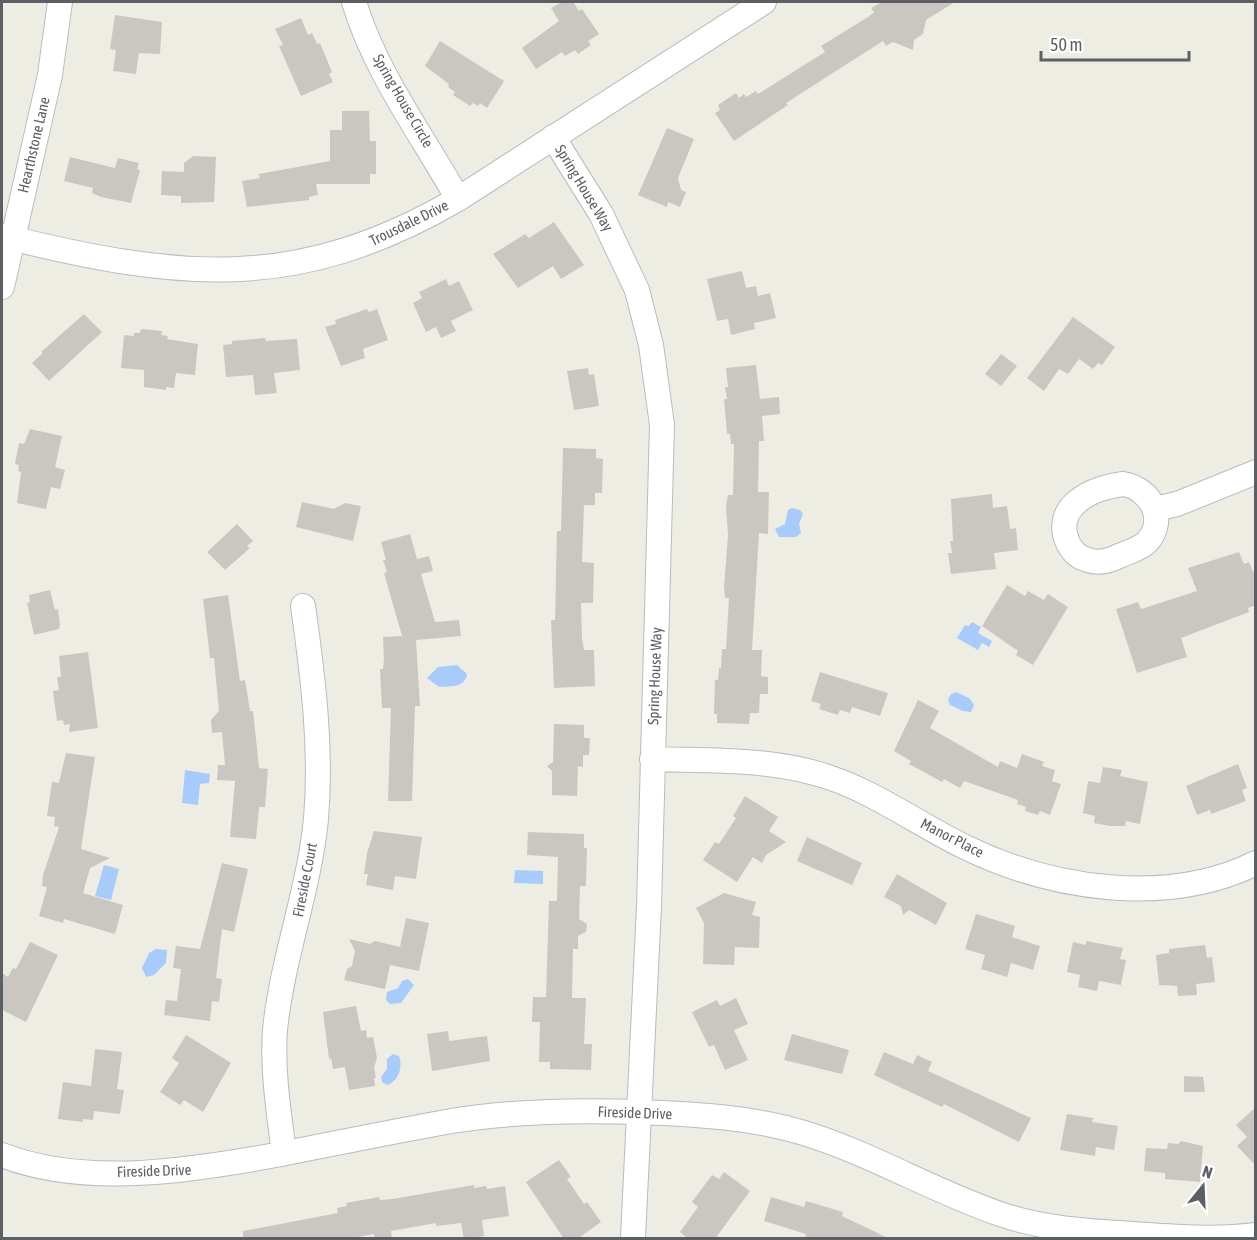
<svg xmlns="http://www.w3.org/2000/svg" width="1257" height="1240" font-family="'Asap Condensed',sans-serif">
<rect width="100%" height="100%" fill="#eeede4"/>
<path fill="#a7ccfc" d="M792,508L800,510L803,514L799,524L801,533L796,537H779L775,529L785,524L788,510Z
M972,622L981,627L978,633L992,641L989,647L982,643L978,650L957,638L965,625L969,626Z
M457,665L467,674C465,688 451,686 439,687L427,678L438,667Z
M956,692L969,698L974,705L971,712L963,711L950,705L948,700L951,694Z
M185,770L210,774L209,783L200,784L198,805L182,803Z
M104,865L119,869L111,900L95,896Z
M515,870L543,871V884L514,883Z
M156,949L167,950L166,963L154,975L146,977L142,968L149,953Z
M408,979L414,985L401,1003L390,1004L386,1000L387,992L398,988L402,981Z
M393,1054L399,1056C403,1067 399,1081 387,1085L382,1082L381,1077L387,1069V1059Z"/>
<path fill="#cac7c2" d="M562,2H573L579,11L582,9L599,34L588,41L591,45L578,54L575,50L565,56L562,52L536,69L522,48L559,21L551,8Z
M882,2H955L926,20L923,34L914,40L913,50L893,42L886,46L883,41L786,103L788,105L734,141L715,113L720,110L718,105L736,93L739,98L744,94L746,97L756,91L758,94L774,84L825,52L821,46L868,17L874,12L871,8Z
M115,15L162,22L160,54L139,53L136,74L113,71L116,50L110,49Z
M301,18L308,35L312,33L317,44L320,43L332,72L329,74L333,82L301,96L279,46L283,45L275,29Z
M440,41L504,81L487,108L480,103L478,106L473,103L470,106L453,95L455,92L448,87L449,84L425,66Z
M342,111H369L370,141H376V174H370V184H316L318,195L309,197V200L247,207L242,181L260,178L259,174L330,161V130H342Z
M667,128L694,139L678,178L681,190L686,192L680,207L668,202L667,207L638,195Z
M193,156L216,157L214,202L181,203V196L161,195L162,171L184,172V163Z
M70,157L115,168L118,158L139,163L137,169L140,170L131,203L101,197L92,193L93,188L64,181Z
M554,222L584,265L561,279L553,266L518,288L493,254L525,234L529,238Z
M742,271L746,288L756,286L758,296L770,293L776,318L754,323L755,329L731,335L728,319L717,321L707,279Z
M446,279L449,286L459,281L473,310L451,321L456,331L441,338L436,327L426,332L413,303L422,298L419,292Z
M367,309L369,312L377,309L388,340L363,349L365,358L341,366L325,327L336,324L335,320Z
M84,314L102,332L49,381L32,363L43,353L41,352Z
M1073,317L1115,347L1102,365L1098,363L1093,369L1079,359L1068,374L1059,369L1044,391L1027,378Z
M141,329L162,331L161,335L168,336L167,339L198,344L195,375L176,373L174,388L166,387V390L144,387V370L121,368L124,335L134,336V333H140Z
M265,338L266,341L297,339L300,370L274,373L277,393L255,395L253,375L226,377L223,345L232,344V341Z
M1001,354L1017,366L1001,386L985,374Z
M756,365L760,399L779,397L780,414L762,416L764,441H759L758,492H769L768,534L759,533L752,650H762L761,676L768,677V694H760L759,713H750L749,724L717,723V714H714L715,680H718L719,668H721L722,649H726L729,598H725L724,586L728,536L726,506L728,495H733L734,444H731L730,434H727L724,399H727L725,387H728L726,368Z
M588,368L589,375L594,374L599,406L574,410L567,371Z
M30,429L62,436L55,467L65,470L60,489L51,487L46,509L17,503L21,472L18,471L19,465L15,464L19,443L24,444Z
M563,448L596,449V458L603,459L602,493H595V505H584L582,562L594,563L593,603H581L582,638L584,650H594L595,686L554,688L551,620H555L557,531H561Z
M992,494L993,508L1007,506L1010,529L1016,528L1018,550L994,553L996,569L951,574L948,553H952L950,541H953L951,499Z
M302,502L334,509L345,503L361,506L353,541L296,527Z
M237,524L253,541L247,546L250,548L225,570L207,552Z
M410,534L417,559L429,556L433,571L421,574L435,622L459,620L461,636L416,640L420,706H415L412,801H388L391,708H382L380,669H383L384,659L383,637L402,636L384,573L387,572L383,560H386L381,542Z
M1239,552L1244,564L1249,562L1256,578V605L1248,608L1249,612L1181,638L1187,657L1137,673L1116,609L1138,602L1141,609L1197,591L1188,568Z
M1007,585L1025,596L1028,591L1044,600L1048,594L1068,607L1033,665L1016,655L1018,651L982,626Z
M50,590L55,610L58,609L60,625L59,629L34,635L27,603L30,602L29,595Z
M228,595L240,681L245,680L250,711H253L259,768L268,769L265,807H259L256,839L230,837L235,781L217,780L218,765H225L222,732L212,733L211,720L219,711L214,658H210L203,599Z
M88,652L98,728L69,732L70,724L64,725L63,720L57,721L53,691L59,690L57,677H61L59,656Z
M820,672L888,693L880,716L852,707L850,713L840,710L838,715L819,709L821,704L811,701Z
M918,700L939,711L930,728L998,767L1000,761L1017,768L1022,754L1044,762L1042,766L1055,770L1052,781L1061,784L1050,815L1040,811L1038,815L1025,811L1026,807L1017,804L1018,800L964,781L960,788L944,779L942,782L909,764L911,761L894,751Z
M554,724L584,725V738H590L589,755H583V767L578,766L577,796L552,795V771L547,766L553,762Z
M66,753L95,757L81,849L110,858L90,868L83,893L123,905L115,934L64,919L63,923L39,916L47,887L42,886L43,875L59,827L54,826L55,817L47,816L52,782L59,783Z
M1238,764L1247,788L1242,790L1246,801L1211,814L1210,810L1197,815L1186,786Z
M1103,767L1122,770L1120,776L1148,782L1140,824L1126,821L1125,826H1109L1094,823L1095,816L1083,813L1088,781L1100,783Z
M745,796L778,817L769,831L786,842L766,855L762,863L753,857L737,882L703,860L715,842L719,844L736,818L733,816Z
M374,831L422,837L416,879L395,876L393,890L366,885L368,874H364L367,853Z
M528,832L584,834V848H587L586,886H580L579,919L587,924L586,932L578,936V949H573L572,998H586L584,1044H592L591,1070L550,1069V1062H539L540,1022H532L533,997H546L549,901H557L558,857L527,855Z
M807,837L862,863L852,885L797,861Z
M222,863L248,869L234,932L222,929L216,978L222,979L219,1002L212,1001L210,1021L164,1015L166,1000L177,1001L181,969L173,968L176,946L200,949Z
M897,874L947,903L936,925L909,910L903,915L901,906L884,897Z
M724,893L756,902L752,915L760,917L759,948L735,947L734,965L703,964L704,923L696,908Z
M976,914L1015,926L1012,937L1040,946L1033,970L1011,963L1007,977L981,969L985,955L965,949Z
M406,918L429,923L419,971L390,965L385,989L344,980L347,969L352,966L355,951L349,939L370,944L375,941L400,947Z
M1086,941L1123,948L1120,959L1126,960L1121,985L1099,981L1097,991L1078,987L1080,975L1067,972L1073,942L1086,945Z
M30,942L58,955L26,1022L2,1010V973L8,977L13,968L16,969Z
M1205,945L1207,958L1212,957L1215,982L1196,984L1197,995L1178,996L1177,986L1159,985L1156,955L1169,953V949Z
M736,998L748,1024L734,1030L748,1060L725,1070L714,1045L709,1047L692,1012L717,1000L720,1006Z
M356,1006L361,1031L366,1030L367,1038L373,1037L377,1058L374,1068L376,1078H374L375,1086L349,1090L345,1067L333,1069L331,1058L329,1059L323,1012Z
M448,1031L449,1041L487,1036L490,1061L432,1071L427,1034Z
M792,1034L849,1050L842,1074L784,1060Z
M186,1035L231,1063L203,1112L184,1100L180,1105L160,1092L179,1063L172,1058Z
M95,1049L122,1052L117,1089L124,1090L120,1114L94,1111L93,1120L83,1119V1122L58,1119L63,1082L91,1086Z
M884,1052L913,1064L917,1055L932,1062L928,1071L1031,1118L1019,1142L944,1104L942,1107L874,1075Z
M1184,1076L1203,1077L1205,1092H1184Z
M1256,1107V1166L1237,1146L1247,1137L1236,1125Z
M1067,1114L1093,1118L1092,1122L1118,1126L1114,1150L1096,1147L1095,1156L1060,1150Z
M1181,1141L1203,1146L1200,1182L1165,1179V1173L1144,1171L1146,1148L1167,1149L1168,1143L1178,1144Z
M559,1160L571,1177L567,1179L584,1204L587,1202L601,1222L577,1239H564L526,1182Z
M724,1172L750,1191L715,1239H688L680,1232L698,1207L692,1202L712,1175L719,1179Z
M474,1185V1188L486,1186L487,1189L505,1186L509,1216L482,1220L484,1236L464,1239L461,1223L436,1226V1223L391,1231L392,1239H375L374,1234L347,1239H243V1231L338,1213L337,1208L347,1206L346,1203L379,1197L380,1200L392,1199Z
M771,1197L804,1207L806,1201L843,1212L842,1216L890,1239H804L806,1234L764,1221Z"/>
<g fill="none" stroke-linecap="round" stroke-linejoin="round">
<g stroke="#b9bbc0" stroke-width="26">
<path id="minor" d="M354,2C375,72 422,135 458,199
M553,137L601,214L637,290L651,345L662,425L649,906L633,1238
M2,236C177,279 295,294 458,199L764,2
M2,287L50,75L60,2
M1123,484C1150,488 1168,519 1147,542C1140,549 1128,552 1119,556C1109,561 1099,564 1088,560C1079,558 1072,551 1068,543C1051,506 1094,487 1123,484Z
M1155,509L1177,504L1256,472
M652,759C710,761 772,758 828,777C877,793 919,825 965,847C1051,889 1167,907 1256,863
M284,1153C279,1113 272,1071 275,1030C282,959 309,891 316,819C322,748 313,677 303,606
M2,1155C86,1188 195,1170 281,1154C336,1143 391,1132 446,1122C508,1111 575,1110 638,1112C693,1114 752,1117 804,1133C872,1154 933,1191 1000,1214C1043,1229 1089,1231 1133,1234C1174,1237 1215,1240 1256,1235"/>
</g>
<use href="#minor" stroke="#fff" stroke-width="24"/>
</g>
<g text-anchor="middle" stroke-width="4.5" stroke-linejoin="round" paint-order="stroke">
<g font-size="15" fill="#5c5f64" stroke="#fff">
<text transform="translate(403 101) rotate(60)" y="5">Spring House Circle</text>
<text transform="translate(34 145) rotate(-77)" y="5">Hearthstone Lane</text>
<text transform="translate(584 188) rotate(59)" y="5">Spring House Way</text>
<text transform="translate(409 223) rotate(-26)" y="5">Trousdale Drive</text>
<text transform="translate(655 676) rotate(-88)" y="5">Spring House Way</text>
<text transform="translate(952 838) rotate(27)" y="5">Manor Place</text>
<text transform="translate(305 880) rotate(-79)" y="5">Fireside Court</text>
<text transform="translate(635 1113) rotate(2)" y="5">Fireside Drive</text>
<text transform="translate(154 1171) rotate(-2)" y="5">Fireside Drive</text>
</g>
</g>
<rect width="1257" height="1240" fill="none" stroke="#5c5f64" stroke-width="6"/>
<g transform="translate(1203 1186) rotate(18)" stroke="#ffffff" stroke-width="4.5" paint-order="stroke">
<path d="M0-4.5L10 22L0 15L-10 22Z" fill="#5c5f64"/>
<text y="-9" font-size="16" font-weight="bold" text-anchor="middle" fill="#5c5f64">N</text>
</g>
<path d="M1041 51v9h148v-9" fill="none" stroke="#5c5f64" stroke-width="3"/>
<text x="1050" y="51" font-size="18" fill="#5c5f64" stroke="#ffffff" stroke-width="4.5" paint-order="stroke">50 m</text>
</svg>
